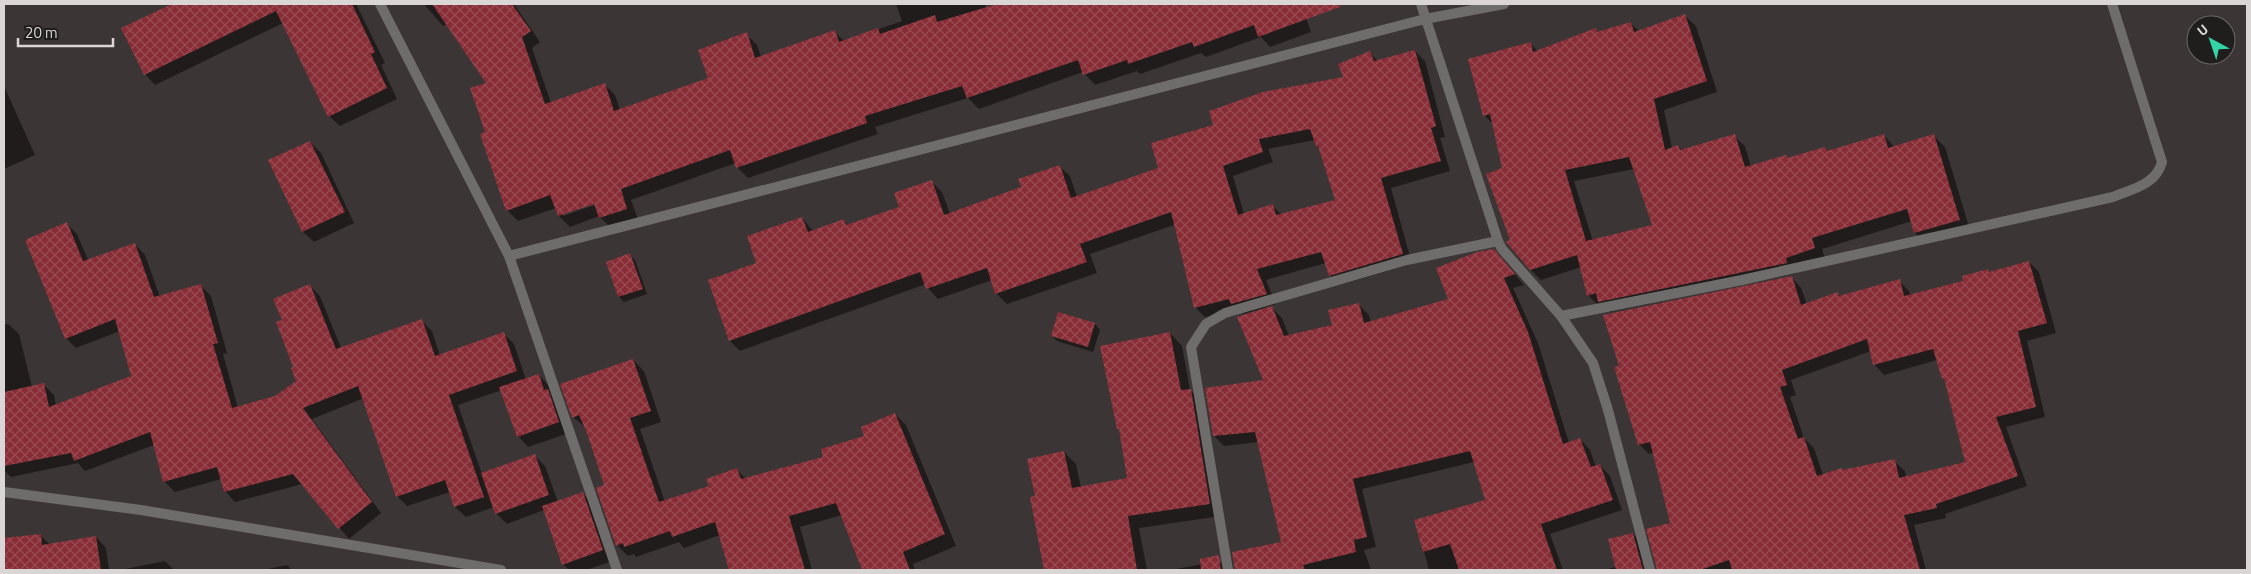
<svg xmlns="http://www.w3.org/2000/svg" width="2251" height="574" font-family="'Titillium Web',sans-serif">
<defs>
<pattern id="building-cross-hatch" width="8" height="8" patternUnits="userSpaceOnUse" patternTransform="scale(1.25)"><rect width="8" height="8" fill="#882d35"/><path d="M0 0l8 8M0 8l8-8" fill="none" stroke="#984b52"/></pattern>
</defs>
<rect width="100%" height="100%" fill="#3c3535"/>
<path fill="#0007" fill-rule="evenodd" d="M175,4H356L385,63L381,65L397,99L340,126L329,116L283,23L155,85L145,74L123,28Z
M424,4H514L540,42L532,48L551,103L604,84L615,95L620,110L710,79L746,34L757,45L761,57L835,32L844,41L902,21L896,4H985L986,9L1001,4H1108L1109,8L1123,4H1329L1304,12L1311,32L1270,47L1261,37L1206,57L1201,53L1140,74L1137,71L1095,85L1083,72L979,109L968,98L875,127L878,134L748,178L737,167L736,163L631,200L638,219L611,228L599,216L570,227L559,216L556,208L518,221L507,210L487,133L488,83L447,24L443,26ZM599,201L600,203L563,216V213Z
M1685,16L1696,26L1717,92L1664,110L1672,148L1678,146L1683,151L1734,136L1745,146L1751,167L1825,149L1829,152L1884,135L1895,148L1934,136L1945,147L1970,230L1926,243L1915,233L1912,221L1822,249L1825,259L1796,269L1797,273L1610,312L1603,305L1599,306L1588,295L1581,267L1541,280L1530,269L1512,241L1504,169L1494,125L1484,115L1530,44L1538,51L1596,30L1599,33L1630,23L1639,31ZM1634,169L1654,226L1593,241L1574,181Z
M1415,51L1425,61L1445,137L1440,138L1450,171L1391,188L1412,264L1340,285L1330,275L1326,263L1266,280L1276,304L1243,314L1239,310L1205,317L1195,307L1174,225L1090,254L1097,273L1007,304L996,293L992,280L938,299L928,288L926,284L740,351L730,341L757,264L802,218L813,231L844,221L849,226L900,208L931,181L942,192L950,214L1023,188L1059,166L1070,176L1077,197L1160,168L1215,126L1345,78L1369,52L1378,61ZM1315,140L1320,150L1336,200L1282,215L1273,206L1244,214L1233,176L1273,162L1268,149Z
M4,86L35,155L4,169Z
M310,142L321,153L354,223L314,242L303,232L270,161Z
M66,223L77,234L88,260L135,244L145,255L160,297L201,286L211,296L227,353L223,354L238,408L276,397L298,381L283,321L310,286L320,296L341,348L422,321L432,331L440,356L504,334L514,344L526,380L539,375L549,386L569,433L528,447L518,436L502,390L458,405L482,474L535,456L545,466L558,502L583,494L593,504L613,561L586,570H569L563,564L544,510L507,524L496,513L494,507L466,517L455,507L450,492L407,506L397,496L364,398L312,419L381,513L349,539L302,484L235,502L225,491L221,479L175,492L165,482L154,445L85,471L78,463L11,477L4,470V325L8,324L19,334L32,387L44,385L54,395L56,405L133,377L120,331L76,348L66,338Z
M1494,250L1524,285L1513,288L1538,343L1569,443L1580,439L1590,450L1596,467L1600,465L1610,476L1622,510L1550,534L1563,570H1429L1416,521L1487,501L1474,462L1362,489L1376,547L1364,550L1371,570H1236L1234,558L1282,543L1259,442L1224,446L1214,436L1265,381L1272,308L1282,318L1289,336L1333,326L1359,305L1369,315L1371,323L1449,300Z
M630,255L635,260L647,294L624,302L619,297Z
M2029,262L2039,272L2056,333L2027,341L2045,417L2006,427L2027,486L1945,514L1946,518L1914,525L1926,570H1658L1672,524L1654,453L1649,454L1639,444L1791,277L1801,288L1807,304L1838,294L1841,297L1899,281L1909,291L1911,296L1965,282L1987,270L1990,273ZM1871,351L1874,364L1884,375L1937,360L1943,378L1947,382L1967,463L1906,477L1905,471L1894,461L1823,475L1814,448L1804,438L1790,397L1796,395L1791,380Z
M1095,324L1100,330L1093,352L1057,341L1052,336Z
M1170,333L1182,346L1190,390L1203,403L1221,516L1139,528L1147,570H1046L1031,498L1036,497L1064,452L1076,464L1081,488L1128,479L1121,432L1118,429Z
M633,360L644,371L661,422L640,429L665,502L710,486L737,470L746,479L825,458L866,437L895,414L906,425L956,546L913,564L915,570H862L842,515L800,527L812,570H730L720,535L684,548L679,542L636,557L634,554L628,556L617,545L606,486L586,428L573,417Z
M1633,534L1643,544L1650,570H1604L1616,567Z
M41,536L50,545L96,537L106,548L109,570H4V539Z
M165,561L174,570H120Z
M1219,561L1228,570H1171Z
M287,565L292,570H263Z"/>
<path fill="url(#building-cross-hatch)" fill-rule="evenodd" d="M172,4H352L375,52L371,54L387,88L328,117L276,11L144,75L121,28Z
M432,4H512L531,31L522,37L545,104L605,83L614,111L708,78L698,50L747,32L755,58L835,30L839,42L878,28L880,34L935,15L937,22L997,4H1340V7L1258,37L1254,25L1194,47L1192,42L1128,64L1127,60L1083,75L1078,60L967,98L962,86L865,116L867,123L736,168L730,150L621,189L627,209L599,218L594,204L558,216L550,195L506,211L480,134L485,132L470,88L486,83Z
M1685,14L1707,81L1654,99L1665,150L1678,145L1680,150L1735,134L1745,167L1786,155L1787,158L1825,147L1827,151L1884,134L1888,148L1934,134L1960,220L1914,233L1907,209L1812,238L1815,248L1786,258L1787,263L1598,302L1596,293L1587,296L1577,255L1530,270L1506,242L1510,240L1486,174L1502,168L1490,114L1483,116L1468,59L1531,42L1533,52L1596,28L1597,32L1631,22L1634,32ZM1629,157L1652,225L1586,241L1565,170Z
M1415,50L1436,126L1431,128L1441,161L1381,178L1403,254L1329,276L1321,252L1257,269L1267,294L1231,304L1229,299L1194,308L1171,212L1080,244L1087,262L995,294L987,268L926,289L920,272L729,341L708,280L756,263L747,236L802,217L808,232L844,219L846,225L899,207L894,193L932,180L944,215L1021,187L1018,179L1060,165L1071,198L1158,168L1151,143L1213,125L1209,111L1263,92L1343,77L1338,64L1370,51L1374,61ZM1310,129L1316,146H1318L1335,200L1276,215L1273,204L1238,215L1223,166L1263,152L1259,139Z
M310,141L345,212L302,232L268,160Z
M67,222L83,261L135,243L154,297L201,284L218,343L213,344L232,408L275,396L296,381L291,368L293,367L276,322L282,320L273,299L310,284L336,349L422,319L435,356L504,332L517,371L449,395L484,497L454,507L445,480L396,497L358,386L303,408L372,502L338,529L293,474L224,492L217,467L163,482L150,432L74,461L71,453L4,466V392L44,383L49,407L131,376L115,319L65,339L25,240Z
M1494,249L1515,274L1504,278L1528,332L1563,444L1580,438L1591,467L1600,464L1613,500L1541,524L1557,570H1459L1450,544L1423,552L1414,520L1485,500L1470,451L1353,479L1367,537L1354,540L1356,552L1303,565L1305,570H1235L1232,552L1281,542L1255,432L1213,436L1205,388L1263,380L1237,317L1272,306L1284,336L1332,325L1328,310L1359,303L1364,323L1448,299L1436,268L1477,252Z
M630,253L643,289L618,297L606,262Z
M2029,261L2047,323L2018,331L2036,407L1996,417L2018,476L1936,504L1937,508L1904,515L1920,570H1732L1729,560L1700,570H1657L1646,529L1670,523L1650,442L1638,445L1614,367L1619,366L1603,315L1792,276L1801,305L1838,292L1839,296L1900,279L1904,296L1963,281L1962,276L1988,269L1989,272ZM1867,339L1873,365L1933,349L1942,379L1944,378L1965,462L1899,478L1895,459L1842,470V468L1817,476L1804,437L1798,439L1780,387L1787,385L1782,370Z
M1058,312L1095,323L1088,347L1051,336Z
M1170,332L1181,390L1191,389L1210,504L1128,516L1137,570H1044L1030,497L1035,496L1027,459L1064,451L1072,488L1127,478L1119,429H1117L1100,346Z
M633,359L651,411L630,418L659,502L709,486L706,479L737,468L741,479L823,457L821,449L864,436L861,427L895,413L945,534L903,552L910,570H862L836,503L789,516L805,570H729L715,522L672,537L670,531L624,547L623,543L616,546L596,488L604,485L587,433L579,415L572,418L560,384Z
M539,374L544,390L548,389L559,422L517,437L499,387Z
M535,454L549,495L495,514L481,473Z
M583,492L603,550L562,565L542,506Z
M1633,533L1643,570H1616L1608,539Z
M41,534L42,545L96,536L101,570H4V538Z
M1219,555L1221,570H1201L1200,559Z"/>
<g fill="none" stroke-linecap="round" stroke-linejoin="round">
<path stroke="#6f6c6c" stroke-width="10" d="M380,4L509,256L617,570
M1421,4L1498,241L1502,249L1561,316L1593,363L1608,410L1650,570
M509,256L1425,19L1504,4
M1561,316L1742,280L2113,197C2132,189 2156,185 2162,162L2112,4
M1228,570L1191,347L1206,324L1225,313L1407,260L1498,241"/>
<path stroke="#6f6c6c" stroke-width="10" d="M4,492L141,510L501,570"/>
</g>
<rect width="2251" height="574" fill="none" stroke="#dad6d6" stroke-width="10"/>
<g transform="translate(2211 40) rotate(320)"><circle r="24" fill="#201d1d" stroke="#6a6767"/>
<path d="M0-4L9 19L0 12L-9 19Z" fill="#34d4a8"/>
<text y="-8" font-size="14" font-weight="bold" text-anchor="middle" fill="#dad6d6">U</text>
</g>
<path d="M18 38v8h95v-8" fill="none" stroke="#dad6d6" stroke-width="2.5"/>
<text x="25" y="38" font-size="15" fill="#dad6d6" stroke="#201d1d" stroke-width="4" paint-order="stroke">20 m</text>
</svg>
